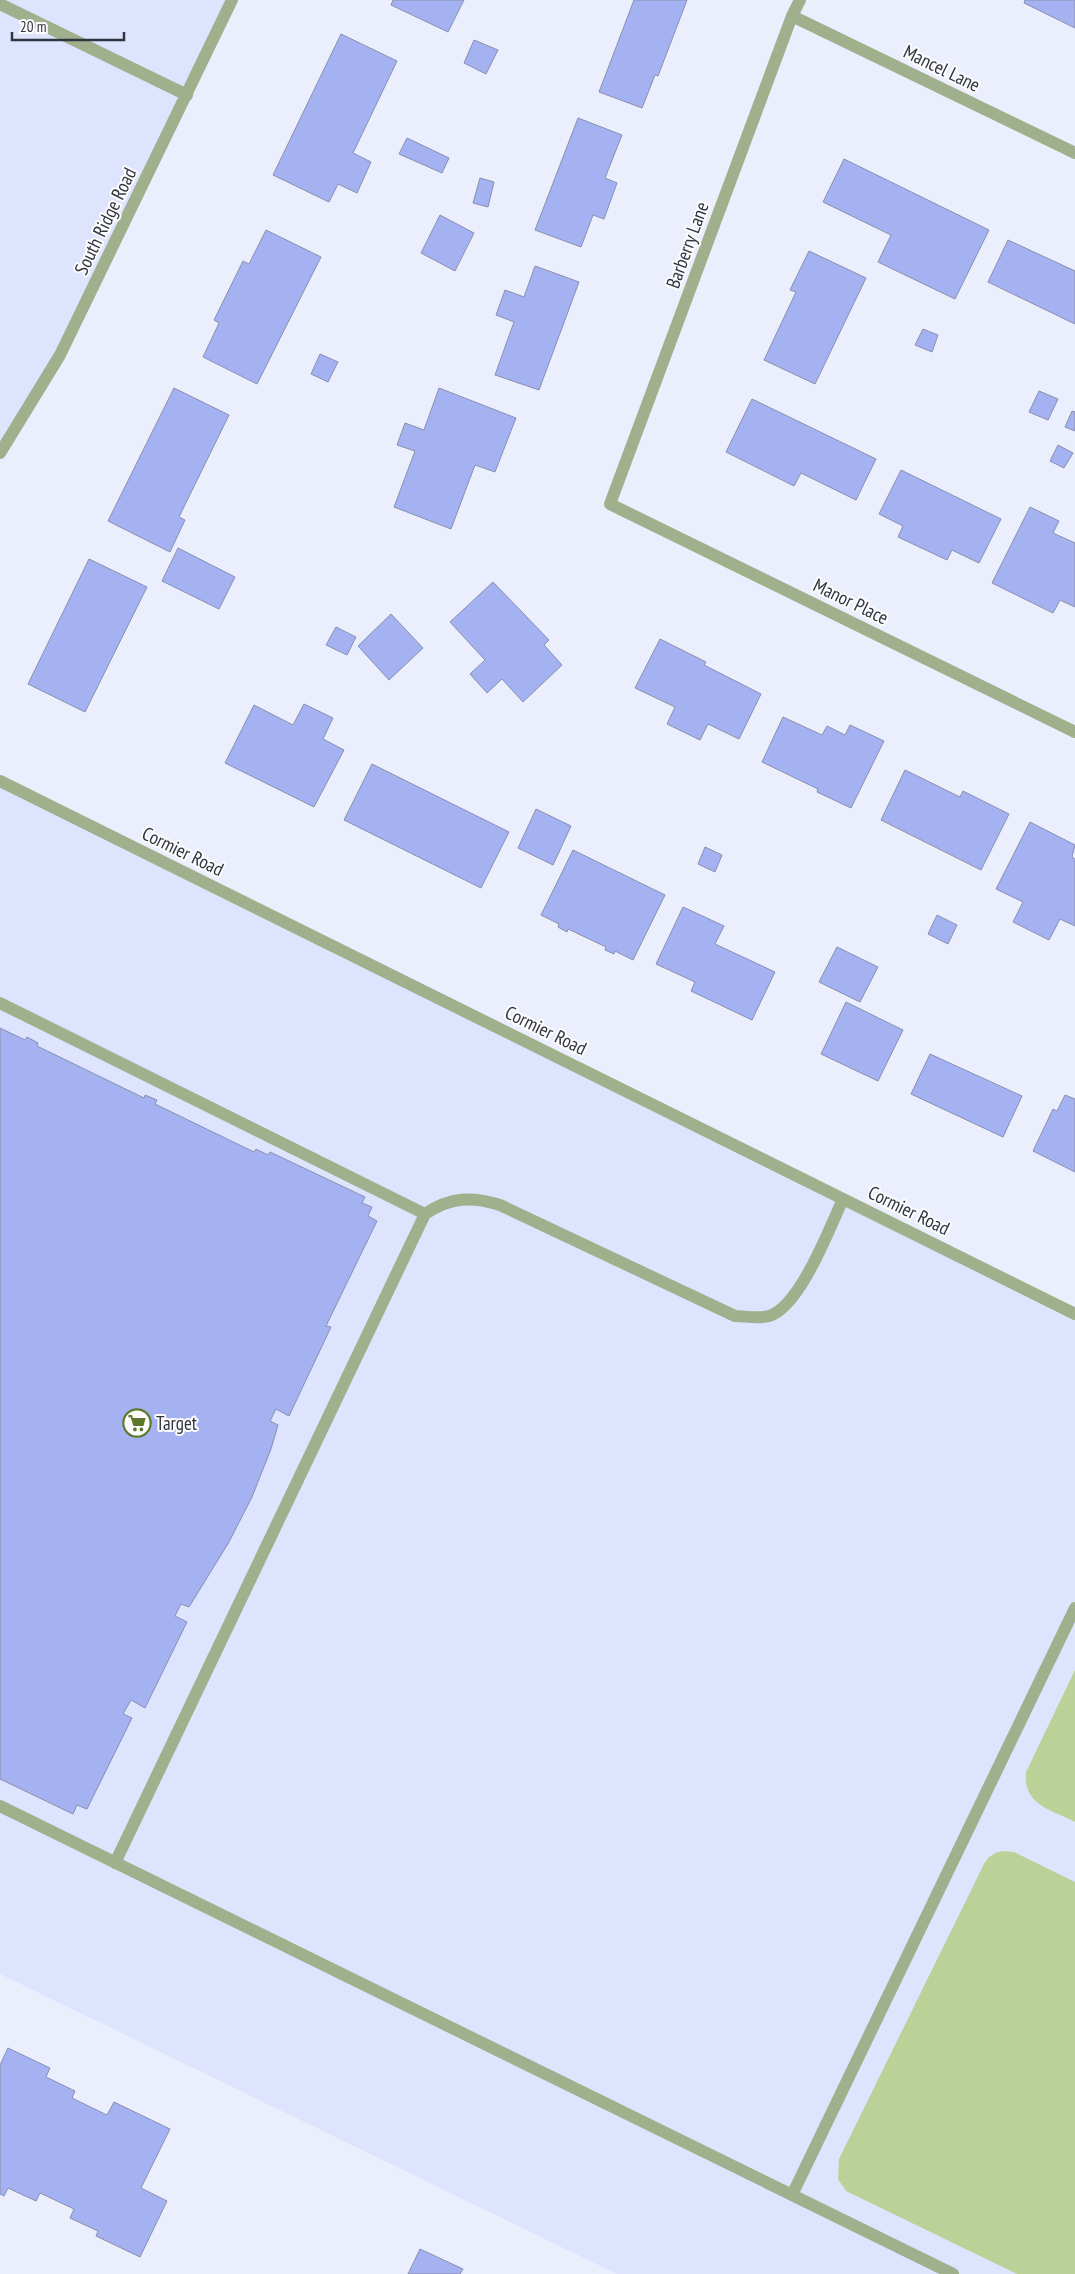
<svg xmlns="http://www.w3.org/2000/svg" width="1075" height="2274" font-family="'PT Sans Narrow',sans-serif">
<rect width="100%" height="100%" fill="#ebeefc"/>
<path fill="#dee4fe" d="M0,0H232L60,355L0,453Z
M0,781L1075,1314V2274H617L0,1974Z"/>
<path fill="#bad198" d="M1075,1670V1822C1050,1809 1023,1805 1026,1772Z
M1005,1851L1014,1852L1075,1882V2274H1017L846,2191L838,2179L839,2159L983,1866C988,1856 994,1852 1005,1851Z"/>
<path fill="#a5b2f1" stroke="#888faf" d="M393,0H464L448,32L391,5Z
M634,0H687L658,76L655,75L642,108L599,92Z
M1025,0H1075V28L1024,3Z
M341,34L397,61L353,153L371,162L357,193L338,184L329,202L273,175Z
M474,40L498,50L486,74L464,63Z
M578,118L622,135L605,178L617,183L604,219L593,215L581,247L535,230Z
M407,138L449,158L442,173L399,154Z
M844,159L989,230L955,299L878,262L891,235L823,202Z
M480,178L494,182L488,207L473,203Z
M440,215L474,233L455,271L421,253Z
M266,230L321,257L257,384L203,357L219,323L214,320L243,261L249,264Z
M1008,240L1075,271V324L988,282Z
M809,251L866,278L815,384L764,360L796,292L790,290Z
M535,266L579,282L539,390L495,375L514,322L496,315L505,290L524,297Z
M923,329L938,335L932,352L915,345Z
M320,354L338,362L328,382L311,374Z
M174,388L229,415L179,517L185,520L170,552L108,521Z
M439,388L516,418L495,472L475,465L451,529L394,507L415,451L397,445L405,423L424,430Z
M1039,391L1058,399L1048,420L1029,412Z
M752,399L876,459L856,500L801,473L794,486L726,452Z
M1072,411L1075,412V431L1065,427Z
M1058,445L1073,453L1064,468L1050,461Z
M901,470L1001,519L979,563L952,550L947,560L898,537L903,526L879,514Z
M1030,507L1059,521L1053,533L1075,543V607L1060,600L1053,613L992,583Z
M178,548L235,577L219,609L162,581Z
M89,559L147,587L85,712L28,684Z
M493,582L549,640L544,645L562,665L523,702L502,679L487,693L470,674L485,660L450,622Z
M391,614L423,648L389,680L358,646Z
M336,627L356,637L347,655L326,645Z
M660,639L706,662L704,665L761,694L739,739L708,724L700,740L667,724L675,707L635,688Z
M304,704L333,718L323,739L344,750L314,807L225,763L254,705L293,725Z
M783,717L822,735L827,726L845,735L850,725L884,741L851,808L817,792L818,789L762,762Z
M372,764L509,832L481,888L344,820Z
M905,770L960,797L963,791L1009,814L981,870L881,820Z
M536,809L571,826L553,865L518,848Z
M1030,822L1075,845L1072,857L1075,859V926L1060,919L1049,940L1013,922L1023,902L996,889Z
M705,847L722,855L715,872L698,864Z
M573,850L665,895L633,960L615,951L614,954L605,950L606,947L568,929L567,932L558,927L559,924L541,915Z
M683,907L724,926L715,944L775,972L752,1020L691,991L695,982L656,964Z
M937,915L957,925L948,944L928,934Z
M837,947L878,967L860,1002L819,982Z
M846,1002L903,1030L878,1081L821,1054Z
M0,1028L25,1040L27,1037L38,1043L37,1046L144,1098L145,1095L157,1100L155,1104L254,1152L256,1149L268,1155L270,1152L365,1197L362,1203L372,1207L368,1216L377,1221L326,1326L331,1327L289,1416L276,1409L270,1421L278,1425L271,1449L252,1497L229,1542L189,1607L181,1604L175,1616L187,1622L145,1708L131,1700L123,1714L132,1718L87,1809L77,1805L73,1814L0,1779Z
M930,1054L1022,1096L1003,1137L911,1094Z
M1065,1095L1075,1099V1172L1033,1151L1053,1109L1057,1111Z
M8,2048L50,2068L46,2077L75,2091L72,2098L107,2115L114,2102L170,2129L141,2188L167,2201L140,2257L96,2236L98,2231L70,2218L74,2209L40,2193L36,2201L8,2188L4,2196L0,2194V2065Z
M420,2249L463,2269L460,2274H408Z"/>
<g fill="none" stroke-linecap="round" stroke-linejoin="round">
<path stroke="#a0af8c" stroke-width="12" d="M800,0L792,16L610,504L1075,732
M0,4L187,95
M792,16L1075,153
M0,453L60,355L232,0
M0,781L1075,1314
M0,1003L425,1214
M0,1806L953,2274
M115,1863L425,1214C450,1197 472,1196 500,1205L735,1316C745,1316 759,1319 769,1316C800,1307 830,1227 843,1199
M792,2195L1075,1608"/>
</g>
<defs>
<g id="supermarket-ring" transform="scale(1.4375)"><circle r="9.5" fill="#fcfcfc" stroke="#5d772b" stroke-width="1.5"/><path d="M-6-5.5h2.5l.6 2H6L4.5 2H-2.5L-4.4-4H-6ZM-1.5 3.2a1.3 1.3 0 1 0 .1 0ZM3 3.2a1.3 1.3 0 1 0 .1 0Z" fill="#5d772b"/></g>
</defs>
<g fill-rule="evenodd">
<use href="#supermarket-ring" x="137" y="1423"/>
</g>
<g text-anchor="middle" stroke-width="4" stroke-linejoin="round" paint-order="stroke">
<g font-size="19" fill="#313441" stroke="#fcfcfc">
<text transform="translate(942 68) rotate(26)" y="7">Mancel Lane</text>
<text transform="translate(105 221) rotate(-64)" y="7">South Ridge Road</text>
<text transform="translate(687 245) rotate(-70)" y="7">Barberry Lane</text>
<text transform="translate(851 601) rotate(26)" y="7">Manor Place</text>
<text transform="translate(183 851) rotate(26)" y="7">Cormier Road</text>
<text transform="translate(546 1030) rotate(26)" y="7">Cormier Road</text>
<text transform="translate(909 1210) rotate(26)" y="7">Cormier Road</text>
</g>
<g font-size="19" fill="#313441" stroke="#fcfcfc" text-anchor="start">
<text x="156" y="1430">Target</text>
</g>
</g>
<path d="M12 32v8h112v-8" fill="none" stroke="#313441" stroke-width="2.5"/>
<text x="20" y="32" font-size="15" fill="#313441" stroke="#fcfcfc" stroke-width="4" paint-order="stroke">20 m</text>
</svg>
